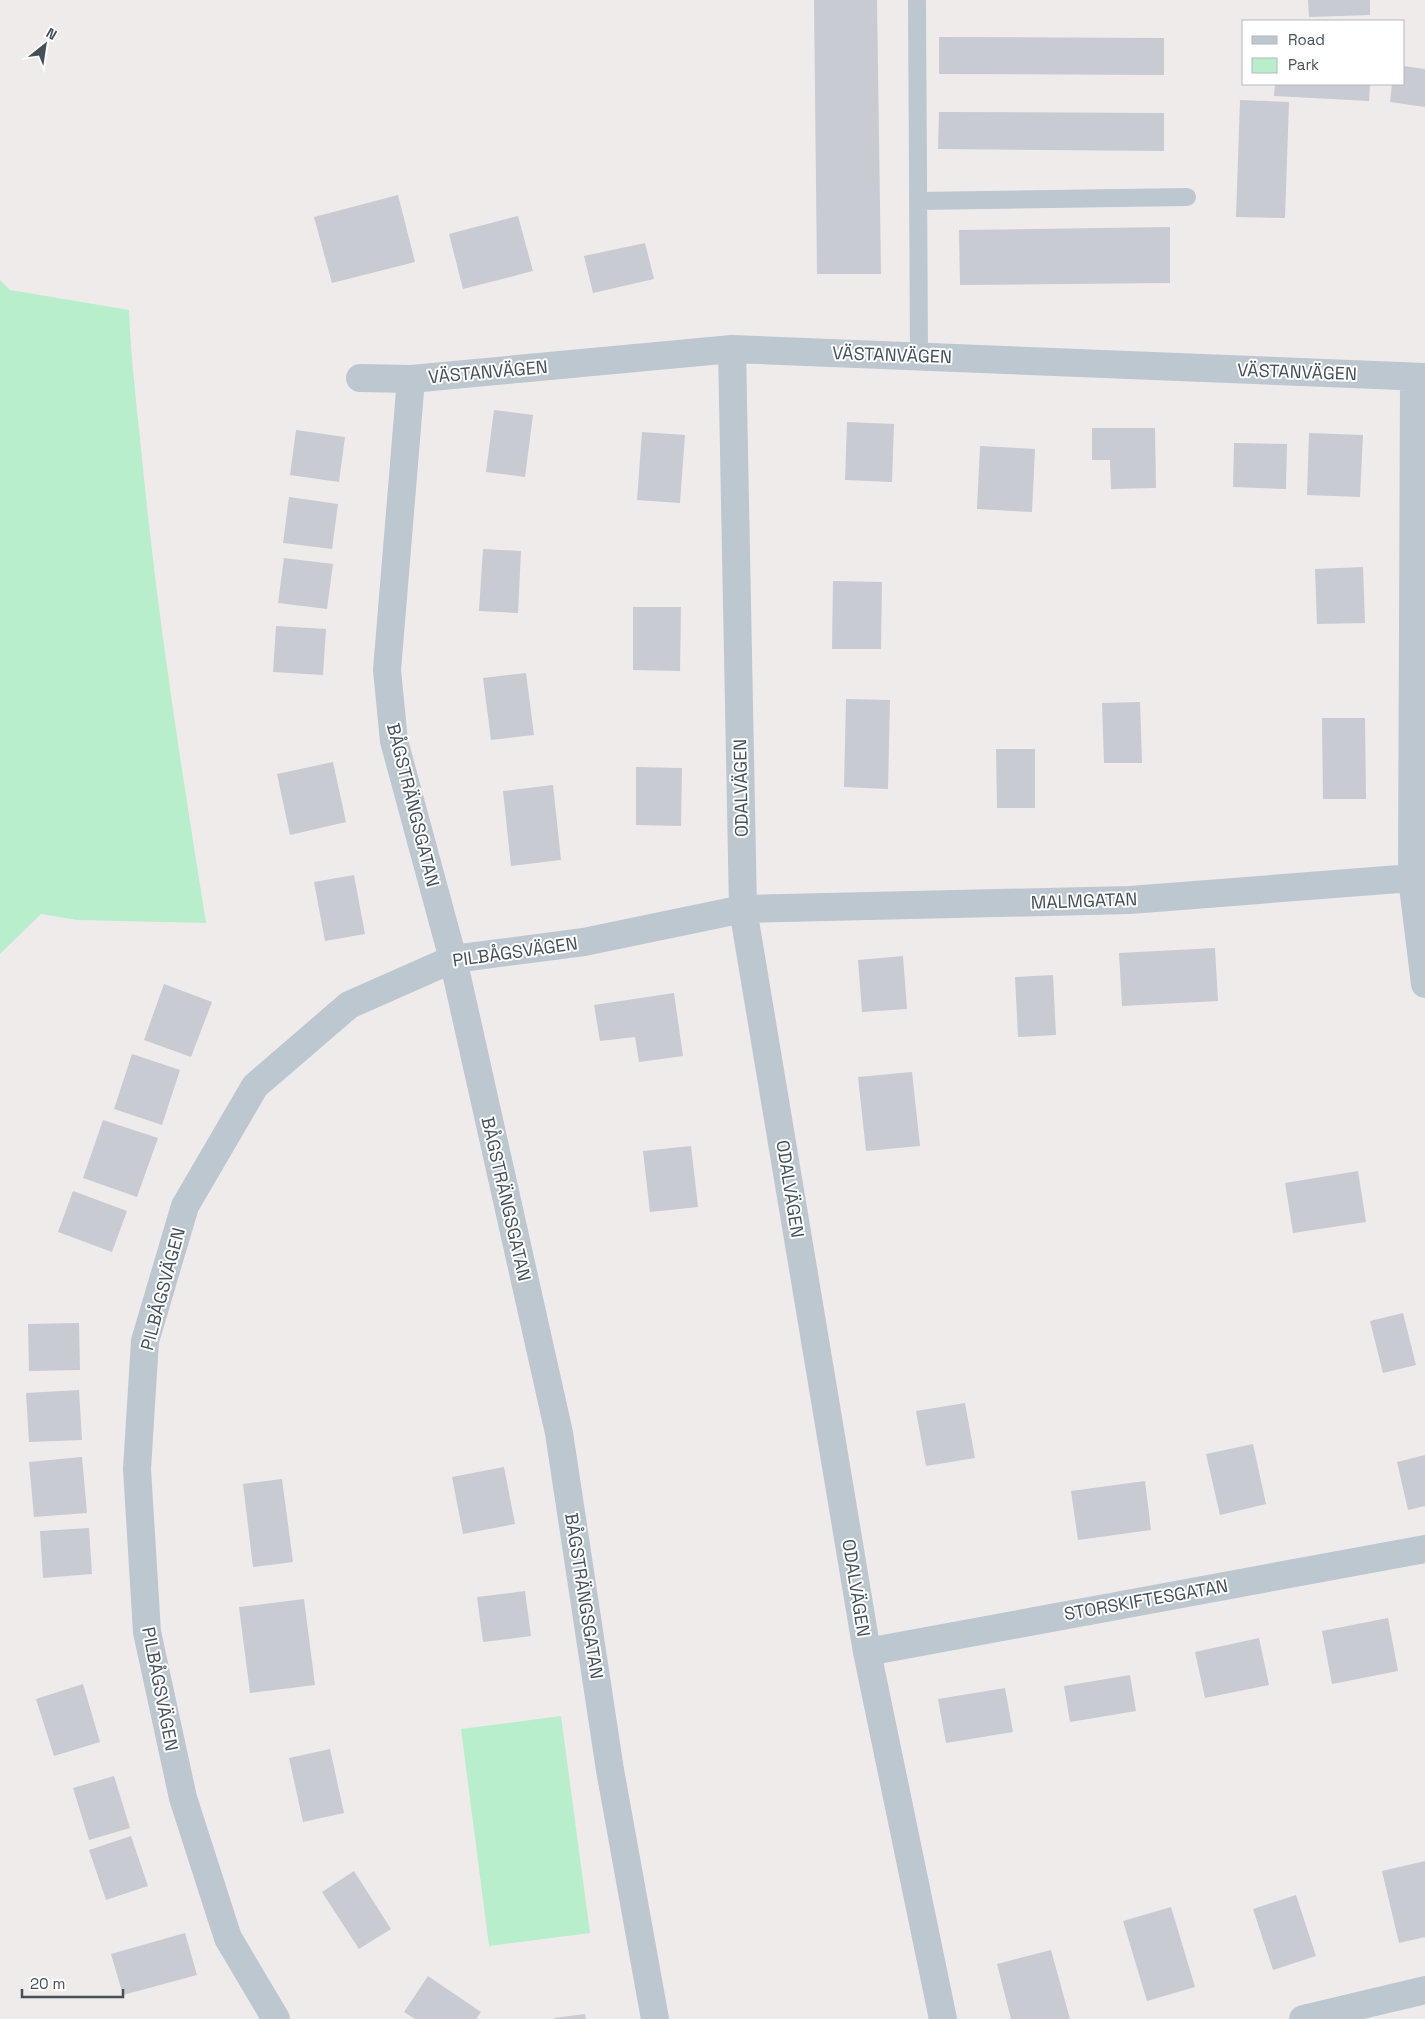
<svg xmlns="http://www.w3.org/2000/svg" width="1425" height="2019" font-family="'Space Grotesk',sans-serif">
<rect width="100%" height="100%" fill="#efebeb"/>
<path fill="#b8eecb" d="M0,280L10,290L129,310C131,363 138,416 143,468C158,621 182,772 206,923L77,920L41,914L0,954Z
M561,1716L590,1933L489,1946L461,1729Z"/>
<path fill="#c8cbd1" d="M814,0H877L881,274H817Z
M1308,0H1370V15L1309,17Z
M939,37L1164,38V75L939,74Z
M1404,66L1425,69V107L1390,102L1392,84H1404Z
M1275,84H1370L1369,101L1274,96Z
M1240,100L1289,102L1285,218L1236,217Z
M939,112L1164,113V151L938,149Z
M398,195L415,262L332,283L314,217Z
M518,216L533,271L463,289L449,234Z
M1170,227V283L960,285L959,230Z
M645,243L654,279L593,293L584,256Z
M494,410L533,415L525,477L486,472Z
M847,422L894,424L892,482L845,480Z
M1092,428H1155L1156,488L1111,489L1110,460H1092Z
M296,430L345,437L339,482L290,475Z
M642,432L685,435L680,503L637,500Z
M1309,433L1363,435L1360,497L1307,495Z
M1234,443L1287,444L1286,489L1233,487Z
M980,446L1035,449L1032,512L977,509Z
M289,497L338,504L332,549L283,543Z
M483,549L521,551L518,613L479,611Z
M284,558L333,564L327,609L278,603Z
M1363,567L1365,623L1317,624L1315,569Z
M833,581L882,582L881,649H832Z
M633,607H681L680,671L633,670Z
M276,626L326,629L323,675L273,672Z
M526,673L534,735L491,740L483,678Z
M846,699L890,700L888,789L844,787Z
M1140,702L1142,763H1104L1102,703Z
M1322,718H1365L1366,799H1323Z
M996,749H1035V808H997Z
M333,762L346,822L290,835L277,774Z
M636,767L682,768L681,826L636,825Z
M553,785L561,860L511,866L503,791Z
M354,875L365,934L325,941L314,882Z
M1215,948L1218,1001L1122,1006L1119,953Z
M903,956L907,1009L862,1012L858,960Z
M1053,975L1056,1035L1018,1037L1015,977Z
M164,984L212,1002L191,1057L144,1040Z
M674,993L683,1056L639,1062L635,1037L600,1041L594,1005Z
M132,1054L180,1070L162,1125L114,1109Z
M912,1072L920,1146L866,1151L858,1077Z
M103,1120L158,1138L137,1197L83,1178Z
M691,1146L698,1207L650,1212L643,1151Z
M1358,1171L1366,1222L1293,1233L1285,1183Z
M73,1191L127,1211L112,1252L58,1232Z
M1403,1313L1416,1365L1383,1373L1370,1321Z
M79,1323L80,1370L29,1371L28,1324Z
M79,1390L82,1440L29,1442L26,1393Z
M965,1403L975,1458L926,1466L916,1411Z
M1253,1444L1266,1504L1220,1515L1206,1454Z
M1425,1455V1506L1408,1510L1397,1462Z
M82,1457L87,1513L34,1517L29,1462Z
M504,1467L515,1524L463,1534L452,1477Z
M282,1479L293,1562L253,1567L243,1484Z
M1145,1481L1151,1530L1078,1540L1071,1491Z
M89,1528L92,1574L43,1578L40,1531Z
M525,1591L531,1636L483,1642L477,1597Z
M304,1599L315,1685L250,1693L239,1607Z
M1388,1618L1398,1671L1332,1684L1322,1631Z
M1259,1638L1269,1685L1205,1698L1195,1652Z
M1130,1675L1136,1711L1070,1722L1064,1686Z
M83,1684L100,1742L54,1756L36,1699Z
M1005,1688L1013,1732L946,1743L938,1699Z
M330,1749L344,1813L303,1822L289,1758Z
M114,1776L130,1828L89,1840L73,1788Z
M131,1836L148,1886L106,1900L89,1850Z
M1425,1861V1937L1399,1943L1382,1871Z
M354,1871L391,1929L359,1949L322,1892Z
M1296,1895L1316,1956L1273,1970L1253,1909Z
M1171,1907L1195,1987L1147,2001L1123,1921Z
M185,1933L197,1975L123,1995L111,1954Z
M1051,1950L1070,2019H1011L997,1964Z
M428,1976L481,2012L476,2019H415L404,2012Z
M585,2014L586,2019H554V2018Z"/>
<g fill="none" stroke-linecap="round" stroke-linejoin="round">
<path stroke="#bcc7cf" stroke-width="18" d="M917,0L919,356
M918,201L1187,197"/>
<path stroke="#bcc7cf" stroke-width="28" d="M732,349L743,909L867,1652L943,2019
M1414,377L1412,878L1425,984
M360,378L411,379L732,349L1425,377
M411,379L387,670L394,741L453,959L559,1433L610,1770L655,2019
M867,1652L1425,1549
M276,2019L228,1938L183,1798L147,1632L137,1469L145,1341L185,1206L255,1086L349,1005L453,959L584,942L743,909L1130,900L1412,878L1425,879
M1303,2019L1425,1990"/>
</g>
<g text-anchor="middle" stroke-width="4" stroke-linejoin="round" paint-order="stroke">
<g font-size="18" fill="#445059" stroke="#fff">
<text transform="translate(892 355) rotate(2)" y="6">VÄSTANVÄGEN</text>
<text transform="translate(488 372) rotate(-5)" y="6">VÄSTANVÄGEN</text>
<text transform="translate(1297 372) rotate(2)" y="6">VÄSTANVÄGEN</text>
<text transform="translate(741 788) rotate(-91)" y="6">ODALVÄGEN</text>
<text transform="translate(413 805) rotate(76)" y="6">BÅGSTRÄNGSGATAN</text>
<text transform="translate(1084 901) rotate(-2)" y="6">MALMGATAN</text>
<text transform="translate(515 952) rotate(-8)" y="6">PILBÅGSVÄGEN</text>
<text transform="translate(790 1189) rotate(81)" y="6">ODALVÄGEN</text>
<text transform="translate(506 1199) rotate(77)" y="6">BÅGSTRÄNGSGATAN</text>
<text transform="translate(163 1289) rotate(-75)" y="6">PILBÅGSVÄGEN</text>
<text transform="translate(856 1588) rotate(81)" y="6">ODALVÄGEN</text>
<text transform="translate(584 1596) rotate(81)" y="6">BÅGSTRÄNGSGATAN</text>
<text transform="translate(1146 1600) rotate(-10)" y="6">STORSKIFTESGATAN</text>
<text transform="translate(160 1689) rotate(79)" y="6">PILBÅGSVÄGEN</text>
</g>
</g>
<rect x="1242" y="20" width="162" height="65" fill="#ffffff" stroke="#b4b9bd"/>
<rect x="1252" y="36" width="25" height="8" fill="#bcc7cf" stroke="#b4b9bd"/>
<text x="1288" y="45" font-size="15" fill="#445059">Road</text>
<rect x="1252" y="58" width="25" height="15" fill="#b8eecb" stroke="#b4b9bd"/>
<text x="1288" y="70" font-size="15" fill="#445059">Park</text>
<g transform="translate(45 45) rotate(30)" stroke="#ffffff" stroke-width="4" paint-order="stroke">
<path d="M0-4L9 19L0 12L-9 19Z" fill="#445059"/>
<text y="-8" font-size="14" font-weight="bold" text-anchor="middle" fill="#445059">N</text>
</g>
<path d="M22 1989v8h101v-8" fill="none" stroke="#445059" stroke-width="2.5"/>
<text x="30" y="1989" font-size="15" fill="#445059" stroke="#ffffff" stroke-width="4" paint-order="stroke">20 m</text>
</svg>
